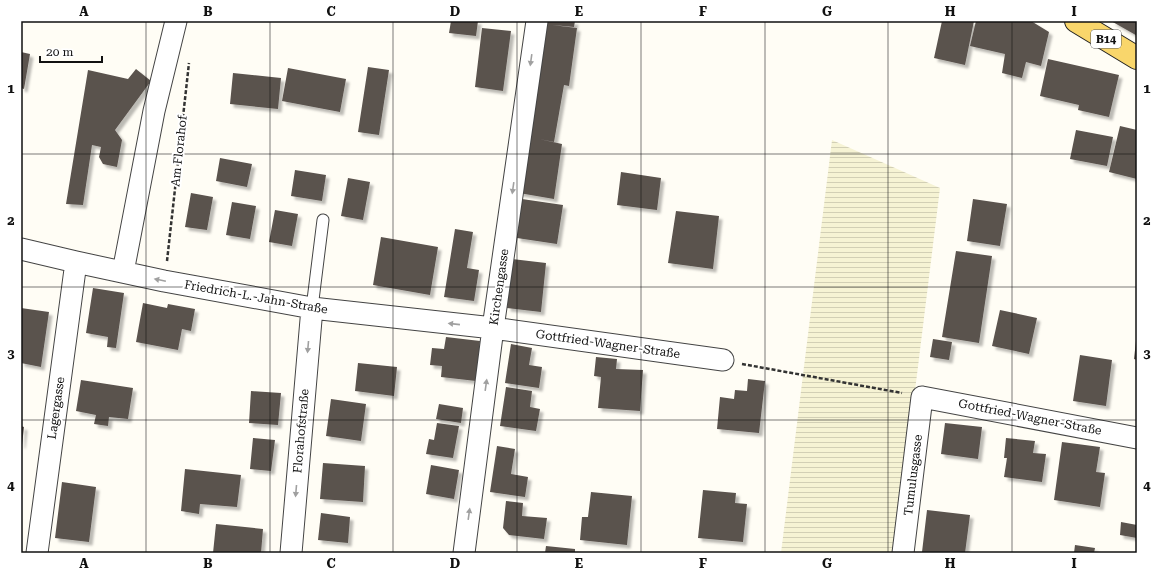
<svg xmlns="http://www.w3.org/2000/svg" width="1158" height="574" font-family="'Roboto Serif',serif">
<defs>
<pattern id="farmland-rules" width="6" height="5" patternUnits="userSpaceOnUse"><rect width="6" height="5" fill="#f6f3d4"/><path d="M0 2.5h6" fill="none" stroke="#d2cfb5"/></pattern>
<filter id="shadow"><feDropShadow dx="3.5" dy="3.5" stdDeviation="1" flood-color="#0004"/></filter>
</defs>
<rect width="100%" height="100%" fill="#fffdf5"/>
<path fill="url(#farmland-rules)" d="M832,140L940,188L895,553H781Z"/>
<path fill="#5a524d" filter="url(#shadow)" d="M451,21H478L476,36L449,33Z
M545,21H575L574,27L552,25L577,28L569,86L564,85L554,142L539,139L562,144L554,199L519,193Z
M942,21H974L965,65L934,58Z
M976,21H1031L1049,32L1041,66L1026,62L1022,78L1002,73L1005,54L970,46Z
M1111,21H1137V36L1134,34Z
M482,28L511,31L503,91L475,87Z
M21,52L30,54L24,89L21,88Z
M1048,59L1119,75L1109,117L1078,110L1079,105L1040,96Z
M368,67L389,70L379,135L358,132Z
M288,68L346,79L340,112L282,101Z
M136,69L151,81L115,130L122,140L117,167L103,164L99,157L101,147L92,145L83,205L66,204L88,70L128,79Z
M233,73L281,78L278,109L230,104Z
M1120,126L1137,130V179L1109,172Z
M1076,130L1113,137L1107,166L1070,159Z
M220,158L252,164L247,187L216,181Z
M295,170L326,175L322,201L291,196Z
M621,172L661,178L657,210L617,205Z
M348,178L370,182L363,220L341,216Z
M191,193L213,197L207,230L185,227Z
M522,199L563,205L557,244L517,238Z
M973,199L1007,204L1000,246L967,241Z
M232,202L256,206L250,239L226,235Z
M275,210L298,214L292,246L269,242Z
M676,211L719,216L713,269L668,263Z
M455,229L473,232L467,268L479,270L474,301L444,297Z
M381,237L438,247L430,295L373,285Z
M956,251L992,256L979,343L942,337Z
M512,259L546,263L541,312L507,308Z
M93,288L124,293L116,348L107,347L108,337L86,333Z
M143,303L167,308L168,304L195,309L191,331L182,329L178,350L136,342Z
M21,308L49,312L41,367L21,363Z
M1000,310L1037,318L1029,354L992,346Z
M446,337L480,341L476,381L441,377L442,366L430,365L432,348L444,349Z
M933,339L952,342L949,360L930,357Z
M1136,341H1137V360L1134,359Z
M511,344L532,348L529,365L542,367L539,388L505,383Z
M1080,355L1112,360L1106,406L1073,401Z
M596,357L617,359L616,369L643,370L640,411L598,408L601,377L594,376Z
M358,363L397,367L394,396L355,391Z
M748,379L765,381L759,433L717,429L720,397L734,399L735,390L747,391Z
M81,380L133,388L128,419L109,417L108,426L94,424L96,415L76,411Z
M506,387L532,391L530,407L540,409L536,431L500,426Z
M251,391L281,393L278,425L249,423Z
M331,399L366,404L361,441L326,436Z
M439,404L463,408L461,423L436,419Z
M437,423L459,426L453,458L426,454L429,439L434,440Z
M945,423L982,427L978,459L941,454Z
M21,426L24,427L22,445H21Z
M253,438L275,440L271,471L250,469Z
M1006,438L1035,441L1033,453L1046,454L1042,482L1004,477L1007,458H1004Z
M1062,442L1100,447L1096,472L1105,473L1100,507L1054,500Z
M497,446L515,449L511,474L528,477L525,497L490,492Z
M323,463L365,466L363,502L320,499Z
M431,465L459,470L454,499L426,494Z
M185,469L241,475L237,507L200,504L199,514L181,511Z
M62,482L96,487L89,542L55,538Z
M703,490L736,493L735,503L747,504L743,542L698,538Z
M591,492L632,496L627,545L580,540L582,517H588Z
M506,501L523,503L522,516L547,518L544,539L509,535L503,528Z
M927,510L970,515L965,553H930L922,552Z
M321,513L350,517L348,543L318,540Z
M1121,522L1137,525V538L1120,535Z
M216,524L263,529L261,553H213Z
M1075,545L1095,548L1094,553H1074Z
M546,546L575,549V553H545Z"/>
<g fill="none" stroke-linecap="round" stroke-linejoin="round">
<g stroke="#444" stroke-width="13">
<path id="lane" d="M312,308L323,220"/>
</g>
<g stroke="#444" stroke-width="23">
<path id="street" d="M21,249L76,262L164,281L312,308L493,328L723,360
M123,272L154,111L176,21
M37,553L76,262
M291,553L312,308
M464,553L493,328L537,21
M903,553L922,397L1137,438"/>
</g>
<g stroke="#222" stroke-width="24">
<path id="primary" d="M1076,21L1137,58"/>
</g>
<path stroke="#333" stroke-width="2.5" stroke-dasharray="4 2" stroke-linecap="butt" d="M167,261L189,63
M742,364L902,393"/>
<use href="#lane" stroke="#fff" stroke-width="11"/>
<use href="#street" stroke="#fff" stroke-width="21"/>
<use href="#primary" stroke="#f9d66b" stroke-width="22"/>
</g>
<defs><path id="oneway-solid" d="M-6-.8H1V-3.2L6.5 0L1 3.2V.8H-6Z"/></defs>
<g fill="#a0a0a0">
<use href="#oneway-solid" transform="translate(531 60) rotate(98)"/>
<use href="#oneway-solid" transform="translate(513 188) rotate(98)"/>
<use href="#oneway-solid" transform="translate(160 280) rotate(-168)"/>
<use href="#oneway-solid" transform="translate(454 324) rotate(-174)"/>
<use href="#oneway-solid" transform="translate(308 347) rotate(95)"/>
<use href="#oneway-solid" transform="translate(486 385) rotate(-82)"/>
<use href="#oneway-solid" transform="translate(296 491) rotate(95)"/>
<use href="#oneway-solid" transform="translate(469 514) rotate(-82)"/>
</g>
<path fill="none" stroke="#111" stroke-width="1" stroke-opacity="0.55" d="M146,21V553M270,21V553M393,21V553M517,21V553M641,21V553M765,21V553M888,21V553M1012,21V553M21,154H1137M21,287H1137M21,420H1137"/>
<g text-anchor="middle" stroke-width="4" stroke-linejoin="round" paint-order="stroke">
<rect fill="#fff" stroke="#585858" stroke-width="1" x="1091" y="30" width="30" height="18" rx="3"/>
<g font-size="11" font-weight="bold" fill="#111">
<text x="1106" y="43">B14</text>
</g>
<g font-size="12" fill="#111" stroke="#fff">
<text transform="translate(179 151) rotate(-84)" y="4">Am Florahof</text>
<text transform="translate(499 287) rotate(-82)" y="4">Kirchengasse</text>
<text transform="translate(256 297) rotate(10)" y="4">Friedrich-L.-Jahn-Straße</text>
<text transform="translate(608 344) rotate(8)" y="4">Gottfried-Wagner-Straße</text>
<text transform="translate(56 408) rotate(-82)" y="4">Lagergasse</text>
<text transform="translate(1030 417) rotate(11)" y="4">Gottfried-Wagner-Straße</text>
<text transform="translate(301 431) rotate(-85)" y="4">Florahofstraße</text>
<text transform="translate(913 475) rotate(-83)" y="4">Tumulusgasse</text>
</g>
</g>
<rect width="1158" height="574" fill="none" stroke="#ffffff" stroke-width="44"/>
<path d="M40 56v6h62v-6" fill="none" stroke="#111111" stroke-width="2"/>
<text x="46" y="56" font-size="12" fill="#111111" stroke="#ffffff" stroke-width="3" paint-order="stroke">20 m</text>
<rect x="22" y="22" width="1114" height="530" fill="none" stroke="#111" stroke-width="1.5"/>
<g font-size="13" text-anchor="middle" font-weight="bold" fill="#111">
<text x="84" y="16">A</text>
<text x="208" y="16">B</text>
<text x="331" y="16">C</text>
<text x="455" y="16">D</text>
<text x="579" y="16">E</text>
<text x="703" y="16">F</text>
<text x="827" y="16">G</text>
<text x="950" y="16">H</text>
<text x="1074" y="16">I</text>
<text x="11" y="93">1</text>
<text x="1147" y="93">1</text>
<text x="11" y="225">2</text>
<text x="1147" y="225">2</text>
<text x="11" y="358">3</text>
<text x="1147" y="358">3</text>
<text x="11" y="490">4</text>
<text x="1147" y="490">4</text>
<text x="84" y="568">A</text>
<text x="208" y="568">B</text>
<text x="331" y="568">C</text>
<text x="455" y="568">D</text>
<text x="579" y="568">E</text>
<text x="703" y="568">F</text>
<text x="827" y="568">G</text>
<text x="950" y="568">H</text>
<text x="1074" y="568">I</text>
</g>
</svg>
